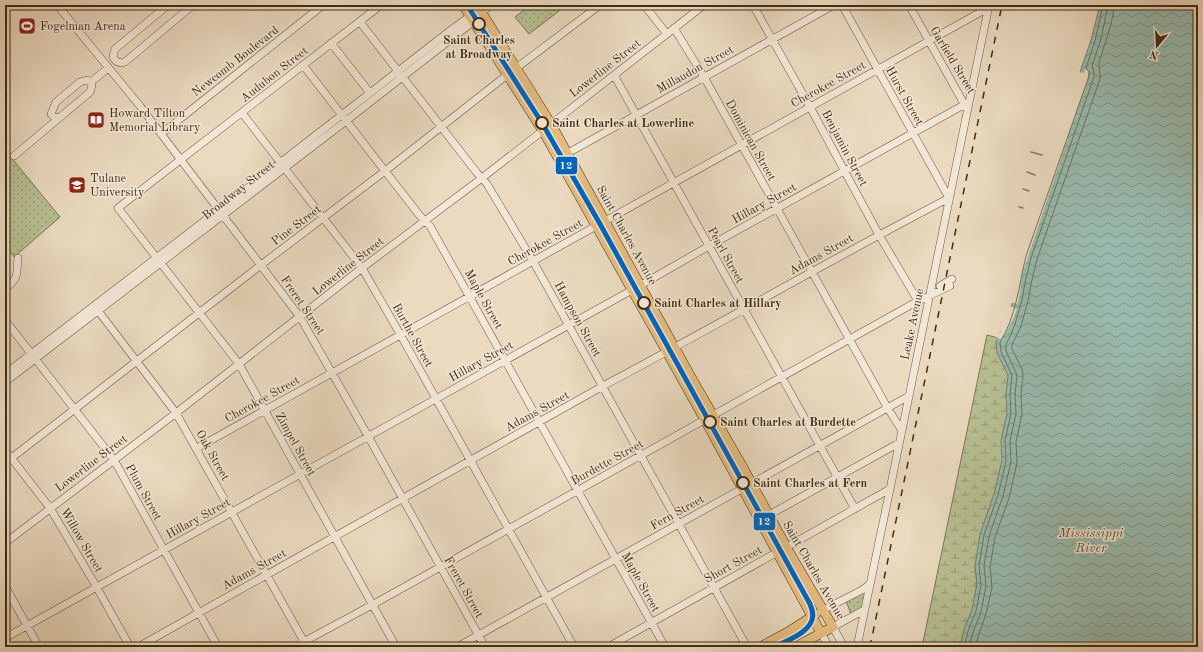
<svg xmlns="http://www.w3.org/2000/svg" width="1203" height="652" font-family="'Old Standard TT',serif">
<defs>
<pattern id="grass-dots" width="8" height="8" patternUnits="userSpaceOnUse"><rect width="8" height="8" fill="#b7c093"/><path d="M2 2h.1M6 6h.1" fill="none" stroke="#969c77" stroke-width="1.8" stroke-linecap="round"/></pattern>
<pattern id="wetland-marsh" width="20" height="14" patternUnits="userSpaceOnUse"><rect width="20" height="14" fill="#b7c093"/><path d="M1 5h8M5 5V1M11 12h8M15 12V8" fill="none" stroke="#969c77"/></pattern>
<pattern id="water-waves" width="16" height="10" patternUnits="userSpaceOnUse"><rect width="16" height="10" fill="#99bbaf"/><path d="M0 5q4-4 8 0t8 0" fill="none" stroke="#7e988d"/></pattern>
</defs>
<rect width="100%" height="100%" fill="#ebdac0"/>
<filter id="stains"><feTurbulence type="fractalNoise" baseFrequency=".005" numOctaves="4"/><feColorMatrix values="0 0 0 0 .2 0 0 0 0 .09 0 0 0 0 .02 0 0 0 .5 -.17"/></filter>
<radialGradient id="worn" r=".72"><stop offset=".6" stop-color="#630" stop-opacity="0"/><stop offset="1" stop-color="#630" stop-opacity=".3"/></radialGradient>
<path fill="url(#grass-dots)" stroke="#7c7652" d="M531,5H554L559,11L529,34L515,17Z
M5,150L60,217L14,257L5,245Z
M865,590V595L862,608L851,614L846,601Z"/>
<path fill="url(#wetland-marsh)" stroke="#7c7652" d="M987,335L1002,339L1015,370L1003,467L975,566L977,584L966,647H922Z"/>
<path fill="url(#water-waves)" stroke="#758270" d="M1100,5H1198V647H960L964,629L972,610L977,584L975,566L980,534L994,494L1002,460L1001,441L1007,413L1006,395L1008,375L997,353L996,341L1007,320L1085,74L1080,72L1091,40Z"/>
<path fill="#ebdac0" d="M1085,69L1089,70L1086,87L1079,105L1032,245L1022,275L1019,298L1017,304H1016L1010,302L1021,255L1077,93L1083,75L1080,74L1081,72L1084,73Z
M1009,306L1017,309L1013,319L1002,339L996,338L1000,333Z"/>
<g fill="none" stroke-linecap="round" stroke-linejoin="round">
<path stroke="#6c7460" stroke-width="1" d="M964,647L968,631L976,611L981,585L979,566L984,535L998,495L1006,461L1005,441L1011,413L1010,395L1012,375L1001,352L1000,342C1016,317 1019,285 1026,256L1089,76V72L1086,68L1095,41L1103,5
M969,647L973,632L981,612L986,586L984,566L989,536L1003,496L1011,462L1010,441L1016,414L1015,395L1017,375L1006,351V344L1010,337L1015,324L1022,300L1025,283L1031,258L1094,77V72L1092,66L1101,39L1108,5
M975,647L979,634L986,614L992,587L990,567L995,537L1009,498L1017,463L1016,442L1022,414L1021,395L1023,375L1022,369L1012,349V345L1021,326L1028,301L1031,284L1037,259L1100,79C1101,73 1098,68 1099,63C1104,44 1113,25 1114,5"/>
<path stroke="#758270" stroke-width="1.5" d="M1031,152L1042,155
M1027,172L1035,175
M1023,189L1029,191
M1019,207L1023,208"/>
<g stroke="#6b583e" stroke-width="8">
<path id="minor" d="M57,5L140,106L300,317L368,436L485,647
M168,5L115,49L113,56C114,61 119,64 125,62L193,5
M381,5L118,208L239,364L396,647
M644,5L667,34
M753,5L810,107L879,235L918,301
M842,5L949,198
M909,5L963,102L969,104
M360,22L477,173L487,184L533,261L747,647
M674,28L704,77L887,407L902,431
M331,43L370,93
M303,65L385,171L420,216L430,226L665,647
M614,75L855,509
M91,82L108,68
M242,113L362,268L400,334L574,647
M161,134L323,5
M568,153L834,5
M14,156L90,92L92,85L91,82L87,80L80,82L56,102L51,114L55,118L59,117
M940,286L952,279
M5,289C20,276 16,276 18,258
M96,308L176,413L307,647
M5,320L114,460L218,647
M5,374L280,163L451,30L470,16L474,15
M5,382L346,121L474,21L482,12L491,5
M197,448L988,8
M5,450L50,508L96,586L130,647
M5,463L261,265L385,171L507,75L600,5
M769,515L899,443
M5,543L176,413L362,268L482,178L704,5
M5,586L39,647
M823,610L862,590L870,584
M821,633L829,647
M5,638L641,285L709,246L960,107L969,104
M138,647L603,386C718,325 832,259 949,198
M294,647L372,605L918,301L950,286
M457,647L909,396
M608,647L890,489
M844,647L833,627L864,610
M857,647L890,489L989,5"/>
</g>
<g stroke="#402c12" stroke-width="10">
<path id="major" d="M463,5L543,131L705,420L821,633
M477,5L551,124L692,379L741,464L789,552L833,627L795,647
M760,647L788,632L816,614"/>
</g>
<use href="#minor" stroke="#f2e7d6" stroke-width="7"/>
<use href="#major" stroke="#e6bd80" stroke-width="9"/>
<path stroke="#402c12" stroke-width="1.5" stroke-dasharray="7 7" stroke-linecap="butt" d="M870,647L1002,5"/>
<g stroke="#f2e7d6" stroke-width="8">
<path id="tram-1" d="M467,5L542,123L600,224L810,604C812,609 814,614 812,620C807,634 786,641 774,647"/>
</g>
<use href="#tram-1" stroke="#0065bd" stroke-width="5"/>
</g>
<defs>
<g id="stadium-square" transform="scale(0.9)"><rect x="-9" y="-9" width="18" height="18" rx="4" fill="#8f2418" stroke="#f2e7d6"/><path d="M0-5a6.5 5 0 1 0 0 10a6.5 5 0 1 0 0-10ZM-3.5-1.8h7v3.6h-7Z" fill="#fff"/></g>
<g id="library-square" transform="scale(0.9)"><rect x="-9" y="-9" width="18" height="18" rx="4" fill="#8f2418" stroke="#f2e7d6"/><path d="M-6-4Q-3-5.5-.7-3.5V5Q-3 3-6 4ZM6-4Q3-5.5 .7-3.5V5Q3 3 6 4Z" fill="#fff"/></g>
<g id="university-square" transform="scale(0.9)"><rect x="-9" y="-9" width="18" height="18" rx="4" fill="#8f2418" stroke="#f2e7d6"/><path d="M0-5L7-2L0 1L-7-2ZM-4 1L0 2.5L4 1V4Q0 6-4 4Z" fill="#fff"/></g>
</defs>
<g fill-rule="evenodd">
<use href="#stadium-square" x="27" y="26"/>
<use href="#library-square" x="96" y="120"/>
<use href="#university-square" x="77" y="185"/>
</g>
<g fill="#f2e7d6" stroke="#402c12" stroke-width="2">
<circle cx="479" cy="24" r="6"/>
<circle cx="542" cy="123" r="6"/>
<circle cx="644" cy="303" r="6"/>
<circle cx="710" cy="422" r="6"/>
<circle cx="743" cy="483" r="6"/>
</g>
<g text-anchor="middle" stroke-width="3" stroke-linejoin="round" paint-order="stroke">
<g font-size="12" fill="#402c12" stroke="#f2e7d6" text-anchor="start">
<text x="40" y="30">Fogelman Arena</text>
<text x="109" y="117">Howard Tilton<tspan x="109" dy="14">Memorial Library</tspan></text>
<text x="90" y="182">Tulane<tspan x="90" dy="14">University</tspan></text>
</g>
<g font-size="12" font-weight="bold" fill="#402c12" stroke="#f2e7d6" text-anchor="start">
<text x="479" y="44" text-anchor="middle">Saint Charles<tspan x="479" dy="14">at Broadway</tspan></text>
<text x="552" y="127">Saint Charles at Lowerline</text>
<text x="654" y="307">Saint Charles at Hillary</text>
<text x="720" y="426">Saint Charles at Burdette</text>
<text x="753" y="487">Saint Charles at Fern</text>
</g>
<g font-size="12" fill="#402c12" stroke="#f2e7d6">
<text transform="translate(953 60) rotate(59)" y="4">Garfield Street</text>
<text transform="translate(235 61) rotate(-38)" y="4">Newcomb Boulevard</text>
<text transform="translate(605 68) rotate(-38)" y="4">Lowerline Street</text>
<text transform="translate(695 69) rotate(-29)" y="4">Millaudon Street</text>
<text transform="translate(274 74) rotate(-38)" y="4">Audubon Street</text>
<text transform="translate(828 84) rotate(-29)" y="4">Cherokee Street</text>
<text transform="translate(905 96) rotate(61)" y="4">Hurst Street</text>
<text transform="translate(751 140) rotate(61)" y="4">Dominican Street</text>
<text transform="translate(845 148) rotate(62)" y="4">Benjamin Street</text>
<text transform="translate(238 190) rotate(-38)" y="4">Broadway Street</text>
<text transform="translate(764 203) rotate(-29)" y="4">Hillary Street</text>
<text transform="translate(296 225) rotate(-37)" y="4">Pine Street</text>
<text transform="translate(627 235) rotate(61)" y="4">Saint Charles Avenue</text>
<text transform="translate(545 242) rotate(-29)" y="4">Cherokee Street</text>
<text transform="translate(821 254) rotate(-29)" y="4">Adams Street</text>
<text transform="translate(726 255) rotate(61)" y="4">Pearl Street</text>
<text transform="translate(348 266) rotate(-38)" y="4">Lowerline Street</text>
<text transform="translate(484 299) rotate(61)" y="4">Maple Street</text>
<text transform="translate(303 305) rotate(56)" y="4">Freret Street</text>
<text transform="translate(578 319) rotate(61)" y="4">Hampson Street</text>
<text transform="translate(912 324) rotate(-78)" y="4">Leake Avenue</text>
<text transform="translate(413 335) rotate(61)" y="4">Burthe Street</text>
<text transform="translate(481 361) rotate(-29)" y="4">Hillary Street</text>
<text transform="translate(262 399) rotate(-29)" y="4">Cherokee Street</text>
<text transform="translate(537 411) rotate(-29)" y="4">Adams Street</text>
<text transform="translate(296 444) rotate(61)" y="4">Zimpel Street</text>
<text transform="translate(213 455) rotate(61)" y="4">Oak Street</text>
<text transform="translate(607 462) rotate(-29)" y="4">Burdette Street</text>
<text transform="translate(91 463) rotate(-37)" y="4">Lowerline Street</text>
<text transform="translate(144 492) rotate(61)" y="4">Plum Street</text>
<text transform="translate(677 512) rotate(-29)" y="4">Fern Street</text>
<text transform="translate(198 518) rotate(-29)" y="4">Hillary Street</text>
<text transform="translate(82 540) rotate(60)" y="4">Willow Street</text>
<text transform="translate(733 564) rotate(-29)" y="4">Short Street</text>
<text transform="translate(254 569) rotate(-29)" y="4">Adams Street</text>
<text transform="translate(814 570) rotate(60)" y="4">Saint Charles Avenue</text>
<text transform="translate(641 582) rotate(61)" y="4">Maple Street</text>
<text transform="translate(464 587) rotate(61)" y="4">Freret Street</text>
</g>
<g font-size="13" font-style="italic" fill="#565039" stroke="#f2e7d6">
<text x="1091" y="537">Mississippi<tspan x="1091" dy="15">River</tspan></text>
</g>
</g>
<g stroke="#f2e7d6" stroke-width="1.5">
<rect x="555" y="156" width="23" height="19" rx="4" fill="#0065bd"/>
<rect x="753" y="512" width="23" height="19" rx="4" fill="#0065bd"/>
</g>
<g font-size="11" text-anchor="middle" font-weight="bold" fill="#fff">
<text x="566" y="169">12</text>
<text x="764" y="525">12</text>
</g>
<rect width="1203" height="652" fill="none" stroke="#ebdac0" stroke-width="20"/>
<rect x="6" y="6" width="1191" height="640" fill="none" stroke="#402c12" stroke-width="2"/>
<rect x="10" y="10" width="1183" height="632" fill="none" stroke="#402c12"/>
<g transform="translate(1157 46) rotate(198)" stroke="#f2e7d6" stroke-width="3" paint-order="stroke">
<path d="M0-3L7 15L0 10L-7 15Z" fill="#402c12"/>
<text y="-6" font-size="11" font-weight="bold" text-anchor="middle" fill="#402c12">N</text>
</g>
<rect width="100%" height="100%" filter="url(#stains)"/>
<rect width="100%" height="100%" fill="url(#worn)"/>
</svg>
